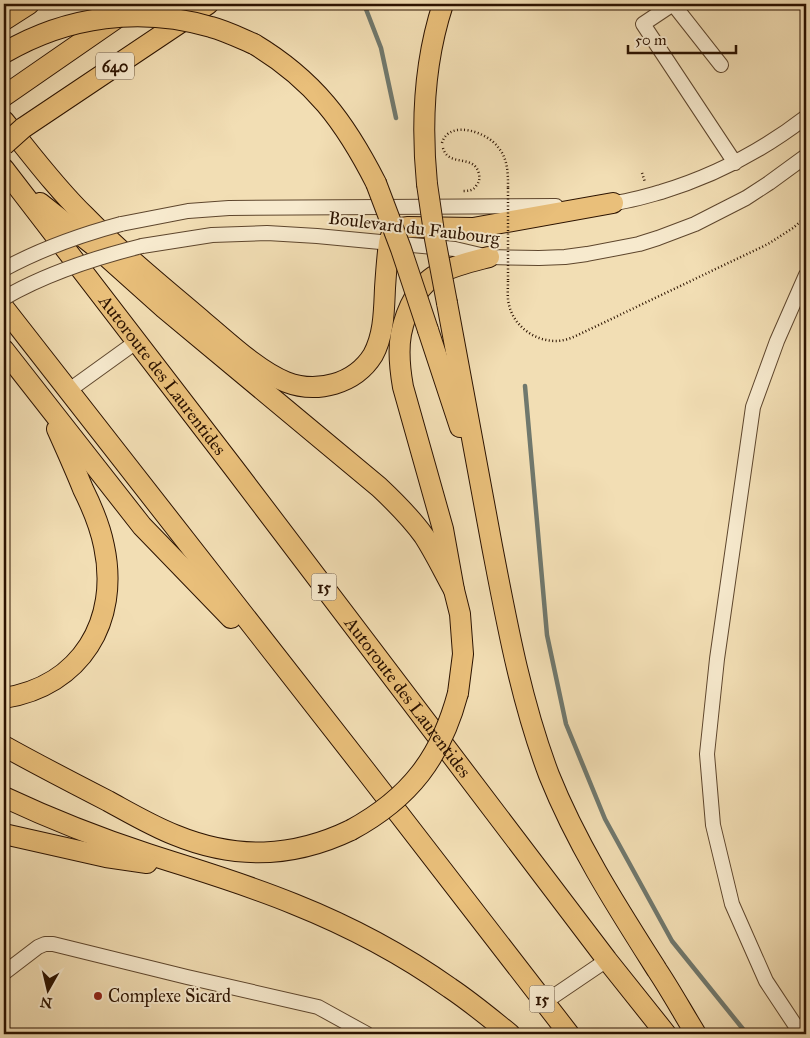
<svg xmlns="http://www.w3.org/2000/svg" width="810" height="1038" font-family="'IM FELL Great Primer',serif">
<rect width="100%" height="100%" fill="#f2deb4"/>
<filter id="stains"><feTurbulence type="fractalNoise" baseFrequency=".004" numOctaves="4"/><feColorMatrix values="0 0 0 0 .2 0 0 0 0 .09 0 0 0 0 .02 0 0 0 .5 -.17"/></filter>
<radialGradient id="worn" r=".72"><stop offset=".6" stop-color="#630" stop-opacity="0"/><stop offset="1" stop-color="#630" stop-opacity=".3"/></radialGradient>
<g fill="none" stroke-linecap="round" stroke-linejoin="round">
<path stroke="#70786d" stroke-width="4.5" d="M364,4L381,48L396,118
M525,386L547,635L566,724L605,819L672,941L747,1034"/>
<g stroke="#5e462d" stroke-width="16">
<path id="minor" d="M721,65L673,4L643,24L735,163
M605,204C624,203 643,197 661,192C714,176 762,151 806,117
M121,224L188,211L229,208L556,206
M142,246L212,235L267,233L317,236L412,245L455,249L489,257L539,258L565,257L587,254L639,244L658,238L695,224L746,198L769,183L806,156
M68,391L136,342
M4,973L38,947L45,944H53L187,977L318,1007L367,1034
M545,1002L607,960
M801,1034L766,981L732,904L713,825L707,754L717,659L753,407L777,341L806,275"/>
</g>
<g stroke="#2c1300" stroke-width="22">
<g id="highway">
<path d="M4,20L29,4"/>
<path d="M254,44C314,80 345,122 376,183"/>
<path d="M4,96L137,4"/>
<path d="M4,121C30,153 55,187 85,216C122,254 163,287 204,322C227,341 258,371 286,382C317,394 355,384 373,355C384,335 384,311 385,288C386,273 387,258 389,243C391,231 397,228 408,227L473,228L613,203"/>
<path d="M23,128L208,4"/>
<path id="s1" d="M4,169L233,467L607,960L666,1034"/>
<path d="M427,184C421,123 424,62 443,4"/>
<path d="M40,203L97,248L164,308L379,487C395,502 411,518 424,536C435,553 444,572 454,590"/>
<path d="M447,303C462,384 477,465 492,546C507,624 521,701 549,775C577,845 617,907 657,970C671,991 683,1013 696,1034"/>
<path d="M4,308L365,770L569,1034"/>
<path d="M428,330L460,427"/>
<path d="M4,350L142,526L231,618"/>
<path d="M458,693L463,654L460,614L454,590L443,529L403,387C400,370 398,351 401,334C406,310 418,282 442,272C456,265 474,261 489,257"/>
<path d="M4,698C81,686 120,621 104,546C100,526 92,507 83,489C75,469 66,449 57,429"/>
<path d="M4,746C38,765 73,783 108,801C130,813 152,826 175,835C236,860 293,858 351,830"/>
<path d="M4,797C51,819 99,838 148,854C197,870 246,884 294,904C349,926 402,954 450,988C471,1002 490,1018 510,1034"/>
<path d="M4,834L106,857L147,863"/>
</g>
</g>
<path stroke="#2c1300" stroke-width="2.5" stroke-dasharray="1 2.5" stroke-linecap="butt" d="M442,143C449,119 487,132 498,147C508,159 508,173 508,188
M443,148C449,168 474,153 479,174C480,179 479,182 476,186C473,191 468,191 462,191
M642,173L645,182
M508,281C508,289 507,297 509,305C514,326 534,341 556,341C565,341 574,337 582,333L768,244L793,228L806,217"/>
<use href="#minor" stroke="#f7eace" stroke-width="14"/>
<use href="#highway" stroke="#e9bf7a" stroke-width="20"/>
<g stroke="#5e462d" stroke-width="16" stroke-linecap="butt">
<path id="minor-bridge" d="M4,269C41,249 80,235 121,224
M4,298C47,273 94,258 142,246"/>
</g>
<g stroke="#2c1300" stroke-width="22" stroke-linecap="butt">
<path id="highway-bridge" d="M4,53C67,16 141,6 211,27C226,31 240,38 254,44
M4,145L23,128
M376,183L401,249L428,330
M427,184L435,239L447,303
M351,830C410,798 441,757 458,693"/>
</g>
<path stroke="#2c1300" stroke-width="2.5" stroke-dasharray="1 2.5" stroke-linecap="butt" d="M508,188V281"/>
<use href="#minor-bridge" stroke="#f7eace" stroke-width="14"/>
<use href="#highway-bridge" stroke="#e9bf7a" stroke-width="20"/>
</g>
<circle fill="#8f2418" stroke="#f7eace" stroke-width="2" cx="98" cy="996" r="5"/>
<g text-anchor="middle" stroke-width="4" stroke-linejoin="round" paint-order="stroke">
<g fill="#f7eace" stroke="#69543e" stroke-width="1">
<rect x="96" y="52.5" width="38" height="27" rx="4"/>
<rect x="311.5" y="573.5" width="25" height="27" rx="4"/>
<rect x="529.5" y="985.5" width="25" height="27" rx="4"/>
</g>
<g font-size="16" font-weight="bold" fill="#2c1300">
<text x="115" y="72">640</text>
<text x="324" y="593">15</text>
<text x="542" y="1005">15</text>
</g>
<g font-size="18" fill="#2c1300" stroke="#f7eace">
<text transform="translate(414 228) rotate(7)" y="6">Boulevard du Faubourg</text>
<text dy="6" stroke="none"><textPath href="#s1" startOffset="260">Autoroute des Laurentides</textPath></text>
<text dy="6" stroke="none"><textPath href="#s1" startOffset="665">Autoroute des Laurentides</textPath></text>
</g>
<g font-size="18" fill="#2c1300" stroke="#f7eace" text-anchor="start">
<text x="108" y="1002">Complexe Sicard</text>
</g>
</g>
<rect width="810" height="1038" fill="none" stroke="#f2deb4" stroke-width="20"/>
<rect x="5" y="5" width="800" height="1028" fill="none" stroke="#2c1300" stroke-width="2.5"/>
<rect x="10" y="10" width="790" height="1018" fill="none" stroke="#2c1300"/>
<g transform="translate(48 990) rotate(188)" stroke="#f7eace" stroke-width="4" paint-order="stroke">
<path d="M0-4L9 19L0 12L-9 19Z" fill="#2c1300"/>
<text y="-8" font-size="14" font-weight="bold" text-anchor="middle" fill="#2c1300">N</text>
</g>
<path d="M628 45v8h108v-8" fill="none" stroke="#2c1300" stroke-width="2.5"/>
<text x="635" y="45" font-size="15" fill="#2c1300" stroke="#f7eace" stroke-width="4" paint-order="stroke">50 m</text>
<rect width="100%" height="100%" filter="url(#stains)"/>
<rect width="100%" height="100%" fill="url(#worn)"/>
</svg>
